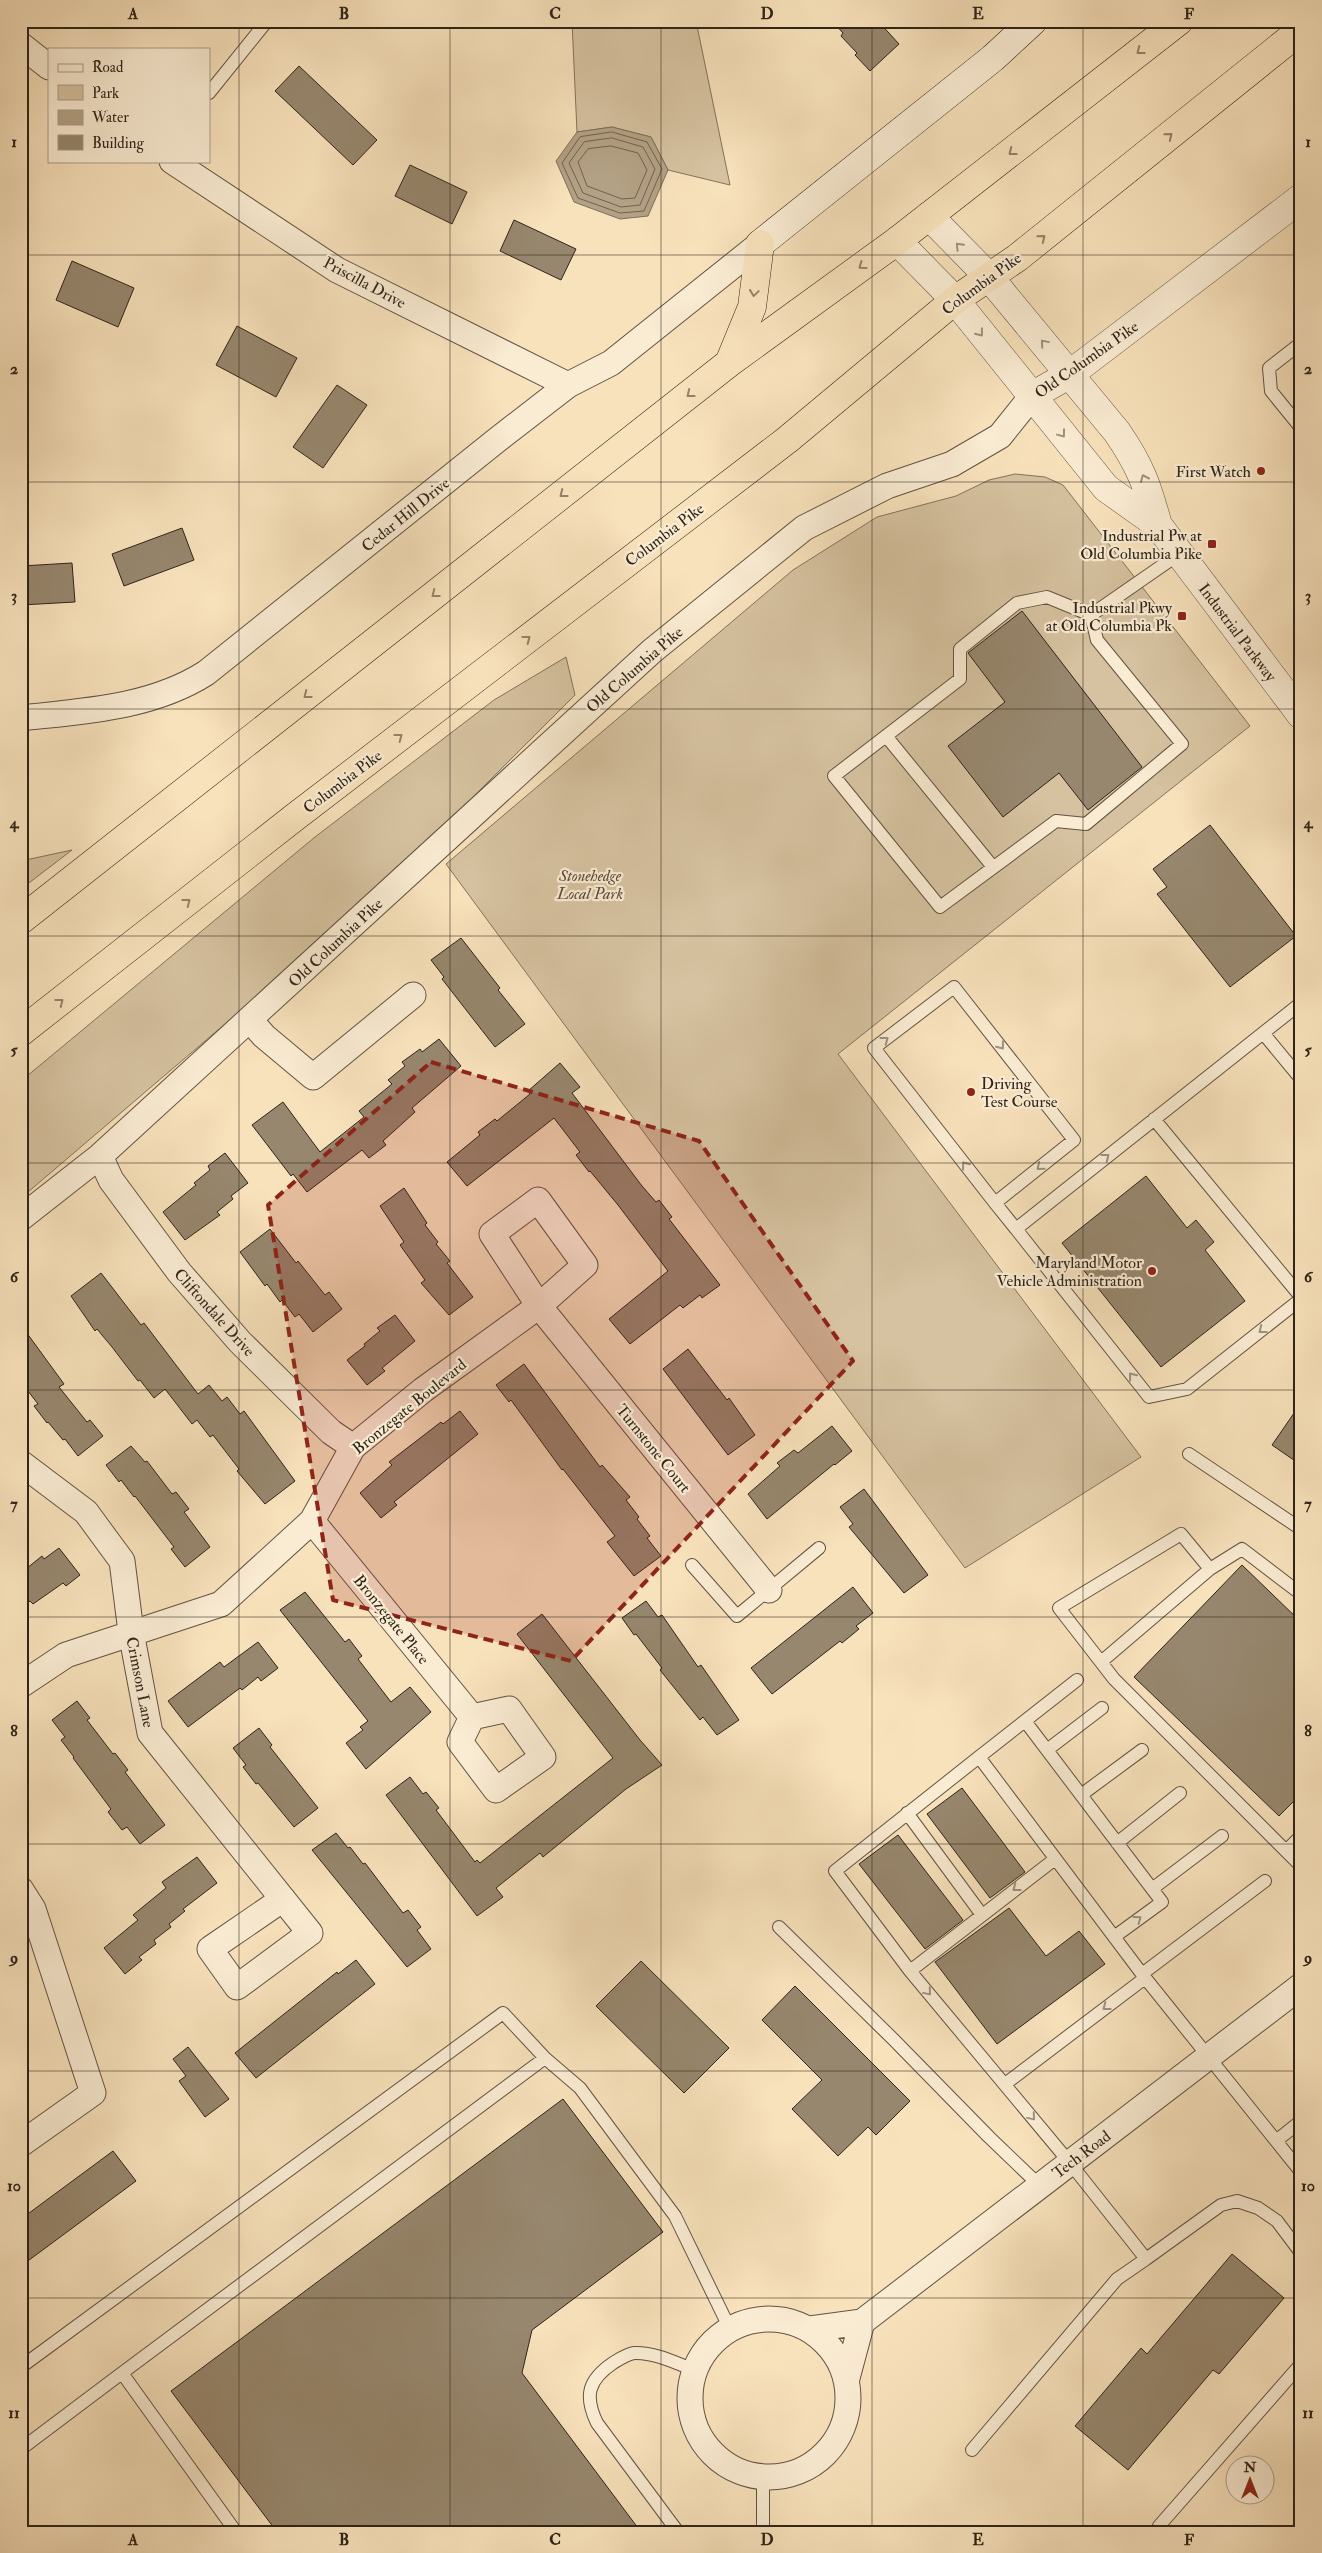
<svg xmlns="http://www.w3.org/2000/svg" width="1322" height="2553" font-family="'IM FELL Double Pica',serif">
<rect width="100%" height="100%" fill="#f8e2bc"/>
<filter id="stains"><feTurbulence type="fractalNoise" baseFrequency=".004" numOctaves="4"/><feColorMatrix values="0 0 0 0 .2 0 0 0 0 .09 0 0 0 0 .02 0 0 0 .5 -.17"/></filter>
<radialGradient id="worn" r=".72"><stop offset=".6" stop-color="#630" stop-opacity="0"/><stop offset="1" stop-color="#630" stop-opacity=".3"/></radialGradient>
<path fill="#d6c2a0" stroke="#82735c" d="M572,21H696L730,185L668,170L651,137L612,127L577,132Z
M1015,474L1045,477L1063,485L1250,726L838,1054L1141,1457L965,1568L446,864L793,570L877,517L956,496L989,480Z
M566,657L575,695L467,803L232,1018L21,1198V1081L315,837L494,700Z
M72,850L21,889V861Z"/>
<path fill="#b3a185" stroke="#7e6f5a" d="M612,127L651,137L668,170L648,216L620,219L574,202L556,161L577,132Z"/>
<g fill="none" stroke-linecap="round" stroke-linejoin="round">
<path stroke="#70624f" stroke-width="1" d="M612,132L647,142L662,169L644,211L620,213L578,198L562,163L580,137Z
M612,138L643,147L655,169L640,205L621,207L583,193L569,163L584,142Z
M611,146L638,153L647,170L635,198L622,199L587,186L578,162L588,149Z"/>
</g>
<path fill="#97876e" stroke="#2e2419" d="M832,21H878L899,44L870,71L855,55L857,53L841,36L843,33Z
M299,66L377,140L353,165L275,91Z
M410,165L467,192L452,224L395,196Z
M514,220L576,249L561,280L500,251Z
M72,261L134,288L118,327L56,300Z
M237,326L297,358L276,397L216,365Z
M337,385L367,405L323,468L293,447Z
M182,528L194,560L124,586L112,554Z
M72,563L75,602L21,605V566Z
M1022,611L1142,767L1088,810L1059,773L1003,817L948,746L1005,702L968,653Z
M1210,825L1296,936L1230,987L1157,894L1167,887L1153,869Z
M461,938L500,988L498,990L525,1024L495,1047L442,979L444,977L431,960Z
M439,1039L461,1066L412,1108L415,1112L383,1141L386,1145L369,1158L362,1150L307,1192L293,1174L291,1176L252,1125L283,1102L320,1152L364,1117L359,1111L392,1084L388,1080L405,1066L402,1062L420,1049L422,1052Z
M560,1063L580,1087L572,1093L642,1186L656,1202L659,1200L672,1217L669,1219L720,1285L702,1298L700,1295L683,1308L680,1305L630,1344L609,1319L668,1271L618,1205L590,1171L589,1172L576,1155L580,1152L554,1118L467,1186L447,1162L480,1135L478,1132L495,1119L497,1121L530,1094L528,1091Z
M225,1153L248,1183L231,1196L233,1199L217,1212L220,1215L185,1240L163,1212L196,1185L194,1183L210,1170L208,1166Z
M1146,1176L1187,1228L1196,1220L1214,1242L1205,1250L1245,1301L1161,1367L1062,1243Z
M404,1188L427,1223L425,1225L438,1242L436,1244L450,1261L447,1263L473,1297L449,1315L421,1283L425,1280L400,1245L404,1242L380,1206Z
M270,1229L296,1263L298,1261L325,1295L329,1292L342,1309L313,1332L299,1314L295,1317L282,1300L280,1302L267,1284L265,1286L240,1252Z
M101,1273L141,1325L144,1323L198,1394L209,1385L222,1401L227,1397L240,1414L244,1411L295,1481L265,1504L237,1471L239,1469L213,1435L210,1437L197,1420L192,1424L165,1389L154,1398L140,1380L138,1381L112,1347L97,1329L95,1331L71,1296Z
M395,1315L415,1341L382,1368L385,1371L367,1385L347,1360L365,1346L364,1344L380,1331L377,1328Z
M21,1325L64,1384L59,1387L87,1422L90,1420L103,1436L78,1456L65,1439L63,1440L48,1422L47,1423L34,1406L38,1404L21,1382Z
M688,1349L727,1400L729,1398L755,1435L728,1455L663,1369Z
M524,1364L600,1467L602,1465L630,1497L626,1500L639,1517L637,1519L650,1536L647,1538L661,1556L634,1576L607,1542L615,1536L563,1469L562,1470L511,1400L509,1402L496,1385Z
M1301,1403V1465L1272,1445Z
M460,1411L478,1434L394,1502L397,1505L381,1518L360,1493L392,1465L389,1462L441,1422L443,1424Z
M832,1426L852,1451L835,1465L834,1464L767,1519L748,1494L780,1466L777,1463L794,1450L798,1453Z
M131,1446L145,1462L147,1461L172,1494L176,1492L189,1509L184,1512L210,1547L185,1567L171,1549L174,1547L135,1496L134,1497L121,1480L119,1482L106,1465Z
M864,1489L928,1575L904,1593L849,1527L853,1524L840,1507Z
M59,1548L80,1575L66,1586L63,1583L33,1604L30,1601L21,1608V1573L42,1556L44,1559Z
M1242,1565L1301,1622V1794L1279,1816L1134,1677Z
M853,1587L873,1613L856,1626L859,1629L842,1643L840,1641L772,1694L751,1668Z
M305,1592L345,1642L349,1639L362,1656L358,1659L391,1702L410,1687L431,1712L366,1769L346,1743L363,1730L360,1727L368,1721L280,1610Z
M646,1601L658,1617L662,1615L698,1667L701,1665L739,1720L717,1735L703,1717L700,1720L660,1670L662,1668L636,1634L634,1635L622,1618Z
M542,1614L640,1740L662,1765L626,1789L543,1857L540,1853L496,1888L503,1897L477,1916L386,1795L410,1777L423,1794L426,1792L439,1808L436,1810L475,1862L477,1860L480,1863L613,1758L517,1634Z
M258,1642L278,1668L261,1681L258,1677L242,1690L240,1688L188,1727L168,1701L220,1662L224,1667Z
M77,1701L90,1718L87,1720L113,1754L115,1753L128,1770L125,1772L165,1825L140,1844L127,1827L122,1830L108,1812L111,1809L73,1758L74,1757L61,1740L65,1737L52,1720Z
M259,1728L272,1745L270,1747L318,1808L294,1827L258,1783L256,1784L243,1767L246,1765L233,1748Z
M962,1788L1025,1872L990,1898L927,1814Z
M336,1833L348,1848L350,1847L363,1864L365,1863L403,1913L408,1910L421,1927L417,1930L431,1949L407,1967L312,1850Z
M898,1835L963,1920L925,1949L859,1864Z
M197,1857L217,1883L183,1909L185,1911L169,1924L171,1927L154,1940L156,1944L139,1957L142,1960L125,1974L104,1948L138,1920L133,1915L166,1888L162,1882Z
M1009,1908L1046,1956L1079,1931L1105,1964L997,2044L935,1962Z
M356,1960L375,1984L256,2078L235,2053L337,1972L338,1974Z
M641,1961L729,2048L684,2093L596,2006Z
M795,1986L910,2101L876,2135L868,2127L838,2156L792,2109L822,2080L762,2020Z
M188,2047L229,2099L205,2117L179,2081L186,2076L173,2059Z
M563,2099L663,2232L532,2330L522,2373L641,2532H277L171,2391Z
M113,2151L136,2181L21,2266V2219Z
M1232,2254L1284,2298L1219,2374L1213,2370L1128,2470L1075,2426L1141,2348L1147,2354Z"/>
<g fill="none" stroke-linecap="round" stroke-linejoin="round">
<g stroke="#605442" stroke-width="14">
<path id="service" d="M209,93L267,21
M1301,343L1269,368L1271,391L1301,428
M1091,615L1097,640L1182,744L1086,824L1056,821L940,907L834,776L960,679V649L1017,603L1047,597L1091,615L1179,554
M886,736L993,867
M1301,1003L1016,1229L1149,1397L1187,1389L1301,1299
M1263,1033L1301,1079
M1154,1119L1301,1297
M995,1203L1074,1140L954,987L874,1048L995,1203L1016,1229
M1189,1454L1301,1529
M692,1565L737,1616L819,1548
M1210,1569L1242,1549L1301,1594
M1101,1662L1210,1569L1181,1534L1059,1608L1114,1679L1301,1866
M1077,1680L979,1757L1142,1974
M1025,1721L1162,1902L1114,1937
M1047,1750L1102,1708
M1081,1795L1142,1750
M907,1813L982,1915
M1117,1843L1180,1793
M1286,1851L1301,1836
M1055,1859L910,1971L1070,2163L1146,2259L1221,2205L1237,2201L1258,2208L1277,2221L1301,2253
M1265,1881L1142,1974L1301,2172
M1152,1889L1222,1836
M779,1927L894,2040L989,2137L1040,2186
M910,1971L835,1871L979,1757
M1005,2084L1145,1978
M1276,2141L1301,2121
M21,2367L503,2013L545,2058L580,2088L675,2216L730,2329
M122,2373L545,2058
M21,2449L122,2373L236,2532
M972,2450L1117,2279L1146,2259
M763,2477V2532
M1159,2526L1301,2364
M678,2532L597,2423C584,2396 588,2380 613,2363C618,2360 627,2354 634,2353C654,2352 676,2363 694,2370"/>
</g>
<g stroke="#605442" stroke-width="27">
<path id="minor" d="M21,45L49,67
M172,161L337,270L568,385
M21,718C84,711 151,708 206,673L497,440L568,385L611,363L760,244
M250,1020L264,1036L313,1077L413,995
M100,1156L111,1180L179,1272L240,1342L331,1432L353,1447
M21,1218L100,1156L652,651L804,528L887,486L952,464L1000,436L1032,396
M21,1463L86,1512L122,1561L131,1632L150,1733L310,1933L237,1987L210,1949L283,1899
M312,1521L472,1717L509,1709L543,1757L496,1790L460,1742L472,1717
M21,1685L66,1655L221,1604L312,1521L353,1447L423,1390L539,1306L585,1265L538,1200L492,1234L539,1306L769,1590
M21,1890L33,1909L93,2093L21,2144
M690 2398a79 79 0 1 1 158 0a79 79 0 1 1-158 0Z
M810,2329L862,2322L1301,1986
M847,2378L862,2322"/>
</g>
<g stroke="#605442" stroke-width="29">
<path id="tertiary" d="M929,216L989,277L1117,432C1141,467 1147,485 1158,525
M897,241L955,300L1106,488L1158,525L1301,715
M1032,396L1070,374L1301,198"/>
</g>
<g stroke="#2e2419" stroke-width="29">
<path id="secondary" d="M760,244L993,58L1033,21"/>
</g>
<g stroke="#2e2419" stroke-width="29">
<path id="trunk" d="M729,363L752,307L760,244
M21,920L729,363L897,241L1179,21
M21,1032L295,817L787,440L955,300L1017,258L1301,30"/>
</g>
<use href="#service" stroke="#faecd3" stroke-width="12"/>
<use href="#minor" stroke="#faecd3" stroke-width="25"/>
<use href="#tertiary" stroke="#faecd3" stroke-width="28"/>
<use href="#secondary" stroke="#faecd3" stroke-width="28"/>
<use href="#trunk" stroke="#f8e2bc" stroke-width="28"/>
</g>
<defs><path id="oneway-chevron" d="M-2-3.5L2.5 0L-2 3.5" fill="none" stroke-width="1.6" stroke-linecap="round" stroke-linejoin="round" transform="scale(1.25)"/></defs>
<g stroke="#93836a">
<use href="#oneway-chevron" transform="translate(1140 51) rotate(142)"/>
<use href="#oneway-chevron" transform="translate(1169 136) rotate(-39)"/>
<use href="#oneway-chevron" transform="translate(1012 152) rotate(142)"/>
<use href="#oneway-chevron" transform="translate(1042 238) rotate(-39)"/>
<use href="#oneway-chevron" transform="translate(862 266) rotate(144)"/>
<use href="#oneway-chevron" transform="translate(754 293) rotate(98)"/>
<use href="#oneway-chevron" transform="translate(690 394) rotate(142)"/>
<use href="#oneway-chevron" transform="translate(563 494) rotate(142)"/>
<use href="#oneway-chevron" transform="translate(435 594) rotate(142)"/>
<use href="#oneway-chevron" transform="translate(527 639) rotate(-37)"/>
<use href="#oneway-chevron" transform="translate(307 695) rotate(142)"/>
<use href="#oneway-chevron" transform="translate(399 737) rotate(-37)"/>
<use href="#oneway-chevron" transform="translate(187 902) rotate(-38)"/>
<use href="#oneway-chevron" transform="translate(60 1002) rotate(-38)"/>
</g>
<g stroke="#9e927f">
<use href="#oneway-chevron" transform="translate(959 246) rotate(-134)"/>
<use href="#oneway-chevron" transform="translate(980 333) rotate(52)"/>
<use href="#oneway-chevron" transform="translate(1044 343) rotate(-130)"/>
<use href="#oneway-chevron" transform="translate(1062 434) rotate(53)"/>
<use href="#oneway-chevron" transform="translate(1144 478) rotate(-114)"/>
<use href="#oneway-chevron" transform="translate(885 1040) rotate(-37)"/>
<use href="#oneway-chevron" transform="translate(1001 1046) rotate(52)"/>
<use href="#oneway-chevron" transform="translate(1106 1157) rotate(-38)"/>
<use href="#oneway-chevron" transform="translate(965 1165) rotate(-128)"/>
<use href="#oneway-chevron" transform="translate(1040 1167) rotate(141)"/>
<use href="#oneway-chevron" transform="translate(1262 1330) rotate(142)"/>
<use href="#oneway-chevron" transform="translate(1132 1376) rotate(-128)"/>
<use href="#oneway-chevron" transform="translate(1016 1888) rotate(142)"/>
<use href="#oneway-chevron" transform="translate(1138 1919) rotate(-36)"/>
<use href="#oneway-chevron" transform="translate(928 1992) rotate(50)"/>
<use href="#oneway-chevron" transform="translate(1106 2007) rotate(143)"/>
<use href="#oneway-chevron" transform="translate(1032 2117) rotate(50)"/>
</g>
<path fill="#8f2418" fill-opacity="0.2" stroke="#8f2418" stroke-width="4" stroke-dasharray="10 6" stroke-linejoin="round" d="M431,1062L699,1141L853,1361L571,1661L333,1600L268,1205Z"/>
<path fill="none" stroke="#2e2419" stroke-width="1" stroke-opacity="0.55" d="M239,21V2532M450,21V2532M661,21V2532M872,21V2532M1083,21V2532M21,255H1301M21,482H1301M21,709H1301M21,936H1301M21,1163H1301M21,1390H1301M21,1617H1301M21,1844H1301M21,2071H1301M21,2298H1301"/>
<g fill="#8f2418" stroke="#faecd3" stroke-width="2">
<circle cx="1261" cy="471" r="5"/>
<rect x="1207" y="539" width="10" height="10" rx="2.5"/>
<rect x="1177" y="611" width="10" height="10" rx="2.5"/>
<circle cx="971" cy="1092" r="5"/>
<circle cx="1152" cy="1271" r="5"/>
</g>
<g text-anchor="middle" stroke-width="4.5" stroke-linejoin="round" paint-order="stroke">
<g font-size="16" fill="#2e2419" stroke="#faecd3">
<text transform="translate(365 282) rotate(28)" y="6">Priscilla Drive</text>
<text transform="translate(981 283) rotate(-36)" y="6">Columbia Pike</text>
<text transform="translate(1086 359) rotate(-35)" y="6">Old Columbia Pike</text>
<text transform="translate(405 514) rotate(-39)" y="6">Cedar Hill Drive</text>
<text transform="translate(664 534) rotate(-37)" y="6">Columbia Pike</text>
<text transform="translate(1238 632) rotate(53)" y="6">Industrial Parkway</text>
<text transform="translate(634 669) rotate(-41)" y="6">Old Columbia Pike</text>
<text transform="translate(342 781) rotate(-37)" y="6">Columbia Pike</text>
<text transform="translate(335 942) rotate(-43)" y="6">Old Columbia Pike</text>
<text transform="translate(215 1312) rotate(48)" y="6">Cliftondale Drive</text>
<text transform="translate(409 1406) rotate(-39)" y="6">Bronzegate Boulevard</text>
<text transform="translate(654 1448) rotate(51)" y="6">Turnstone Court</text>
<text transform="translate(392 1619) rotate(51)" y="6">Bronzegate Place</text>
<text transform="translate(141 1682) rotate(79)" y="6">Crimson Lane</text>
<text transform="translate(1081 2154) rotate(-37)" y="6">Tech Road</text>
</g>
<g font-size="16" fill="#2e2419" stroke="#faecd3" text-anchor="end">
<text x="1251" y="477">First Watch</text>
<text x="1202" y="541">Industrial Pw at<tspan x="1202" dy="18">Old Columbia Pike</tspan></text>
<text x="1172" y="613">Industrial Pkwy<tspan x="1172" dy="18">at Old Columbia Pk</tspan></text>
<text x="981" y="1089" text-anchor="start">Driving<tspan x="981" dy="18">Test Course</tspan></text>
<text x="1142" y="1268">Maryland Motor<tspan x="1142" dy="18">Vehicle Administration</tspan></text>
</g>
<g font-size="16" font-style="italic" fill="#584c3b" stroke="#faecd3">
<text x="590" y="881">Stonehedge<tspan x="590" dy="18">Local Park</tspan></text>
</g>
</g>
<rect width="1322" height="2553" fill="none" stroke="#f8e2bc" stroke-width="55"/>
<rect x="48" y="48" width="162" height="115" fill="#faecd3" stroke="#a89c89"/>
<rect x="58" y="64" width="25" height="8" fill="#faecd3" stroke="#a89c89"/>
<text x="92" y="72" font-size="15" fill="#2e2419">Road</text>
<rect x="58" y="85" width="25" height="15" fill="#d6c2a0" stroke="#a89c89"/>
<text x="92" y="98" font-size="15" fill="#2e2419">Park</text>
<rect x="58" y="110" width="25" height="15" fill="#b3a185" stroke="#a89c89"/>
<text x="92" y="122" font-size="15" fill="#2e2419">Water</text>
<rect x="58" y="135" width="25" height="15" fill="#97876e" stroke="#a89c89"/>
<text x="92" y="148" font-size="15" fill="#2e2419">Building</text>
<g transform="translate(1250 2480)"><circle r="24" fill="#faecd3" stroke="#a89c89"/>
<path d="M0-4L9 19L0 12L-9 19Z" fill="#8f2418"/>
<text y="-8" font-size="14" font-weight="bold" text-anchor="middle" fill="#2e2419">N</text>
</g>
<rect x="28" y="28" width="1266" height="2498" fill="none" stroke="#2e2419" stroke-width="2"/>
<g font-size="16" text-anchor="middle" font-weight="bold" fill="#2e2419">
<text x="133" y="19">A</text>
<text x="344" y="19">B</text>
<text x="555" y="19">C</text>
<text x="767" y="19">D</text>
<text x="978" y="19">E</text>
<text x="1189" y="19">F</text>
<text x="14" y="147">1</text>
<text x="1308" y="147">1</text>
<text x="14" y="374">2</text>
<text x="1308" y="374">2</text>
<text x="14" y="601">3</text>
<text x="1308" y="601">3</text>
<text x="14" y="828">4</text>
<text x="1308" y="828">4</text>
<text x="14" y="1055">5</text>
<text x="1308" y="1055">5</text>
<text x="14" y="1282">6</text>
<text x="1308" y="1282">6</text>
<text x="14" y="1509">7</text>
<text x="1308" y="1509">7</text>
<text x="14" y="1736">8</text>
<text x="1308" y="1736">8</text>
<text x="14" y="1963">9</text>
<text x="1308" y="1963">9</text>
<text x="14" y="2191">10</text>
<text x="1308" y="2191">10</text>
<text x="14" y="2418">11</text>
<text x="1308" y="2418">11</text>
<text x="133" y="2545">A</text>
<text x="344" y="2545">B</text>
<text x="555" y="2545">C</text>
<text x="767" y="2545">D</text>
<text x="978" y="2545">E</text>
<text x="1189" y="2545">F</text>
</g>
<rect width="100%" height="100%" filter="url(#stains)"/>
<rect width="100%" height="100%" fill="url(#worn)"/>
</svg>
